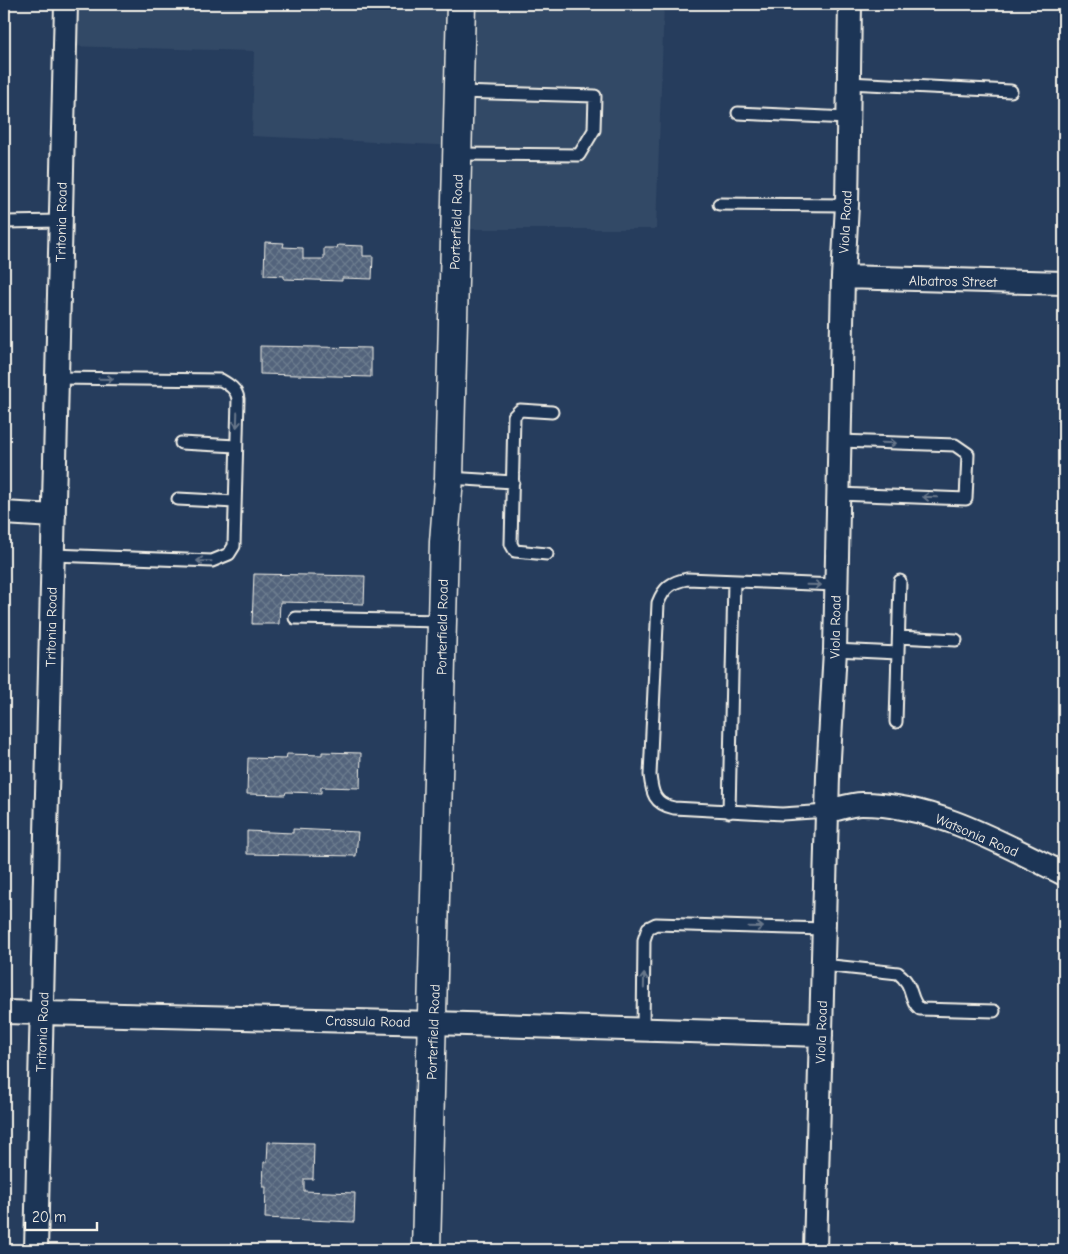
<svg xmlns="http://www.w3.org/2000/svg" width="1068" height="1254" font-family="'Comic Neue',sans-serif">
<defs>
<pattern id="building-cross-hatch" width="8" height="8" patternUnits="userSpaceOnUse" patternTransform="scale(1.25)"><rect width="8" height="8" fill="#52647b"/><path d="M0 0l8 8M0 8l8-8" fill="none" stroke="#6c7b8e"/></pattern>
</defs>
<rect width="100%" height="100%" fill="#263d5d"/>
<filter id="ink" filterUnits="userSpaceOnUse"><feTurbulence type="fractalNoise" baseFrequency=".02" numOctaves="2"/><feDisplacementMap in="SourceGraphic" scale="10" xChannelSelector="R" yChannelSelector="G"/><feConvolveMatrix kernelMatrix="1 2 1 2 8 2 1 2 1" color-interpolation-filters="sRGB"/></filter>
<g filter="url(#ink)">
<path fill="#334966" d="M66,4H664L656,229H456L458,146L252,136L254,51L65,46Z"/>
<path fill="url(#building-cross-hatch)" stroke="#f4f1e8" d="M265,242L284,243L283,247L303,248V259H324V248H337L338,245L363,246V256H373L372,279L342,278V281L284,279V276L264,275Z
M260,346L371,348V377L260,374Z
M1064,425V452L1060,451Z
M254,574L365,576L364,604L280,602L279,624H252Z
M322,752L361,753L360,788L321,787V793L286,792L285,795L247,794L248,758L286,759L287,754L322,755Z
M293,829L358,832L356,856L247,854V831L293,833Z
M268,1142L314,1143L313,1179H304V1191L355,1193L354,1222L265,1218L266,1187H263L264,1162H267Z"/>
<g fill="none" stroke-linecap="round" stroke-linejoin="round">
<g stroke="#f4f1e8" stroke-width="15">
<path id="lane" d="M848,83L1011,91
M738,113L848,118
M458,154L579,155L594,130L595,96L459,92
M719,204L847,205
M4,222L61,221
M181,443L236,446
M449,478L513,482
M838,494L966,499L968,454L955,445L840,441
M178,499L235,502
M547,554L515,551L511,544L514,416L520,410L552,412
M53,555L212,561L229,554L234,546L238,399C237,389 228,384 221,380L57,378
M295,618L442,621
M899,637L956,640
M835,650L898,653
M896,722L900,581
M828,811L782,814L674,808C654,804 652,793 650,775L658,603C664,587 672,582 687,579L836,585
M729,812L734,581
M823,965L898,973C915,986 908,999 920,1009L994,1011
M643,1030L644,940L648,928L656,924L824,929"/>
</g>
<g stroke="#f4f1e8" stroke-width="26">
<path id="street" d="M843,277L1064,283
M4,513L54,516
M828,811C838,809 851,804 862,804C934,804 1001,843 1064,874
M4,1012L433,1023L821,1035
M36,1250L66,4
M815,1250L828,776L835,650L843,277L847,205L850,4"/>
</g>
<g stroke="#f4f1e8" stroke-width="31">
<path id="secondary" d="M426,1250L442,621L444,542L449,478L461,4"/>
</g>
<use href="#lane" stroke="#1d3557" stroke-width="11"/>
<use href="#street" stroke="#1d3557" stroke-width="22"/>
<use href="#secondary" stroke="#1d3557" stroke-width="28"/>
</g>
<defs><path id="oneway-shaft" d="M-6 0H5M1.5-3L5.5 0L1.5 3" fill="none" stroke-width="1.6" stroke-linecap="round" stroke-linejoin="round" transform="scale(1.25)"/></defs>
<g stroke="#68778a">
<use href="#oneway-shaft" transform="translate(106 379) rotate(1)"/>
<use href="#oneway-shaft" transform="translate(237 420) rotate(92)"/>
<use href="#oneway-shaft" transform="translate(889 443) rotate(2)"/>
<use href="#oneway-shaft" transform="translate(930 497) rotate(-178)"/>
<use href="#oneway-shaft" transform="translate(204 561) rotate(-179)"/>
<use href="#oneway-shaft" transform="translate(814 585) rotate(1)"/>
<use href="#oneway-shaft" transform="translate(756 927) rotate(1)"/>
<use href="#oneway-shaft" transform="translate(644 981) rotate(-89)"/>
</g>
</g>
<g text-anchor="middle" stroke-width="4.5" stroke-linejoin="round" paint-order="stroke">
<g font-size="14" fill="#f4f1e8" stroke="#1d3557">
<text transform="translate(61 222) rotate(-89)" y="5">Tritonia Road</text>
<text transform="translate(456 222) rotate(-88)" y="5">Porterfield Road</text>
<text transform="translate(845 222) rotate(-87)" y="5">Viola Road</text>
<text transform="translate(953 281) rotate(1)" y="5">Albatros Street</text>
<text transform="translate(51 627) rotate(-89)" y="5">Tritonia Road</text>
<text transform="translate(442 627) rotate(-89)" y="5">Porterfield Road</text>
<text transform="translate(835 627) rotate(-89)" y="5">Viola Road</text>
<text transform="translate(977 835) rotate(23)" y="5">Watsonia Road</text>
<text transform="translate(368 1021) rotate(1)" y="5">Crassula Road</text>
<text transform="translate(42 1032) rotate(-88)" y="5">Tritonia Road</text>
<text transform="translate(433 1032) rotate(-88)" y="5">Porterfield Road</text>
<text transform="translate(821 1032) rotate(-88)" y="5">Viola Road</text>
</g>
</g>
<rect width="1068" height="1254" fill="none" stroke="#1d3557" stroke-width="20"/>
<rect x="10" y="10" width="1048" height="1234" fill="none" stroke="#f4f1e8" stroke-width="2" filter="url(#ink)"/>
<path d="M25 1222v8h72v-8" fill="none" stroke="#f4f1e8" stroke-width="2.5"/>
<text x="32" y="1222" font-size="15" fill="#f4f1e8" stroke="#1d3557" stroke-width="4" paint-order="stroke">20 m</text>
</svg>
